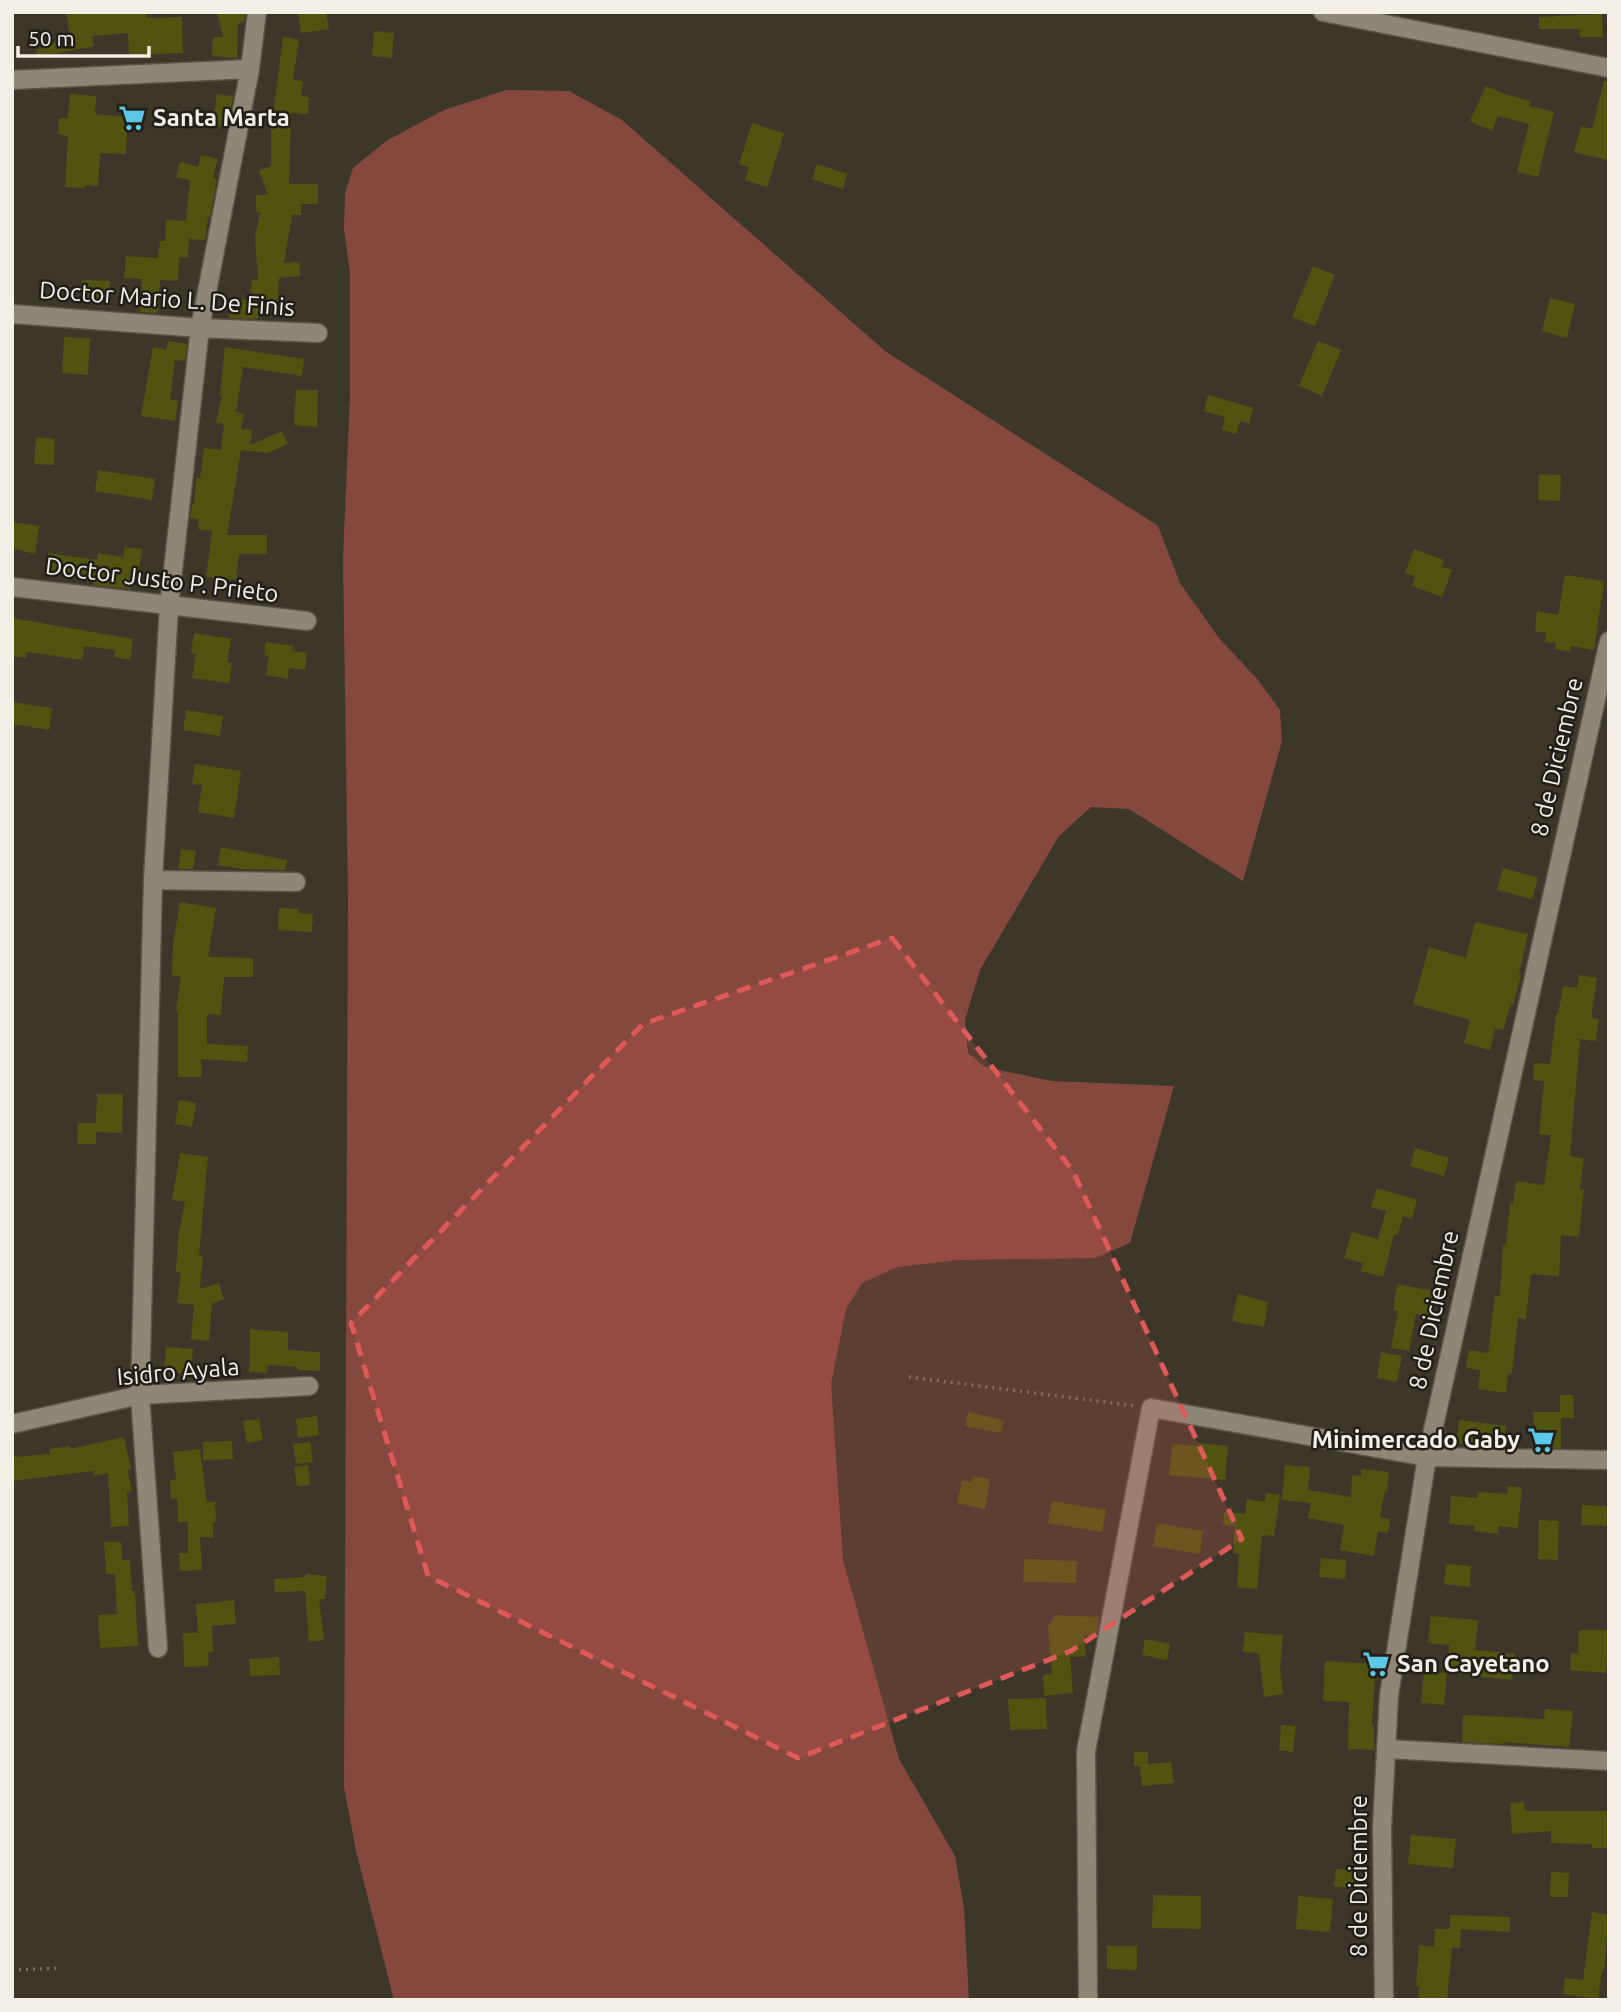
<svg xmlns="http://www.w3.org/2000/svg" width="1621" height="2012" font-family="Ubuntu,sans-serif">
<rect width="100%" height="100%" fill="#3d372a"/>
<path fill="#84483e" d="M506,90L569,91L622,120L885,351L1158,526L1180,583L1219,638L1258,680L1280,710L1282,741L1243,881L1129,809L1091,807L1059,836L980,970L965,1020L968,1053L985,1067L1052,1081L1174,1086L1130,1243L1095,1258L958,1260L897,1267L862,1283L846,1309L831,1384L843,1560L899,1759L955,1856L964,1908L969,2000H394L356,1851L344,1787L348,901L343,557L350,397V272L344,229L345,193L353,168L386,141L444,110Z"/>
<path fill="#515411" d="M66,12H146L147,18L182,17L183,53L129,55L128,33L92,36L94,46L38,57L36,50L70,36Z
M217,12H246L244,22L238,24L237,58L212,56L213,37H223Z
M298,12H326L329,29L301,33Z
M1602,14L1603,37H1580V29H1539V17Z
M374,31L394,33L392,58L372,56Z
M283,37L299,40L293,80L303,81L301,96L309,97L308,114L291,113L289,184H318V204H301V215H292L284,263L299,262L300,276L279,278L278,302L250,300L252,279L258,280L255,237L260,212H256V195H268L259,171L271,166V131Z
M1604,81L1609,82V160L1574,152L1581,126L1592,129Z
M1486,86L1505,94L1531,101L1529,106L1554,112L1538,177L1517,172L1529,124L1498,116L1492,131L1470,121Z
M70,94L96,96L95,114L128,117L126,154L100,153L98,186L85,185V188L65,187L68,136L58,134L59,118H68Z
M217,94L233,96L227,127L213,125Z
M752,123L784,133L767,187L745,180L749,167L739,164Z
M201,155L218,159L213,178L217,179L210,217H208L205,240L189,239L188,258L179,257L178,281L160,280L158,313L140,312L142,279L124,278L126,256L158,258L160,241H165L166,220L186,221L190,180L176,177L180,162L198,167Z
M817,164L847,174L843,189L812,179Z
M1313,266L1335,275L1315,326L1292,317Z
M82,280L110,281L109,298L81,297Z
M230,298L259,301L258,319L229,318Z
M1550,298L1575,304L1567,338L1542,331Z
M64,337L90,338L88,375L62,373Z
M168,341L187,344L185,361L175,360L170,400L178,401L175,421L141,416L153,347L166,350Z
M1318,341L1341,350L1322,396L1299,386Z
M225,347L304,359L302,376L243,367L236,412L244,414L241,429L252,430L250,445L282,431L288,444L268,453L241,450L227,535H267V554H239L236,580L206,577L212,531L198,529L199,519L190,518L192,504L194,505L196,478L200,479L204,448L221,450L224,424L216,423L222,396H220Z
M296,390H318L317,427L294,425Z
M1208,395L1253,408L1249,424L1240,421L1236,434L1222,430L1225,417L1204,411Z
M36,437L55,439L54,465L34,464Z
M98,470L155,479L152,500L95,491Z
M1539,474L1561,475L1560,501L1538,500Z
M12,522L39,526L35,554L12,548Z
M125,547L142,549L137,582L131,581L130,589L93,585L94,578L46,570L48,553L97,560L98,553L123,557Z
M1414,549L1444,560L1441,567L1452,570L1442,597L1412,586L1415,576L1405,573Z
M1565,575L1604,581L1594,650L1571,646L1570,652L1555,649L1556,643L1545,642L1546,633L1535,631L1537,611L1558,615Z
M12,618L133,639L130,660L114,657L115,650L84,646L82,660L27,652L26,658L12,656Z
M194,633L231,639L227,662L232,663L229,683L192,678L196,654L191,653Z
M266,642L293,646L292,651L307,653L305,670L289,668L288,679L266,675L269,656L264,655Z
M12,702L52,708L49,730L12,724Z
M186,710L223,716L220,736L183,730Z
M195,764L241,771L234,818L198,812L202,785L192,784Z
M221,847L287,860L285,870L242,869L218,865Z
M181,849L196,851L193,869H178Z
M1503,868L1538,878L1532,899L1497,890Z
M180,902L216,908L208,957L253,958V977H224L221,1015L207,1014V1044L248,1046L247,1062L201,1059L202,1077H178V1011L176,1010L181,976H172L173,944Z
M279,908L299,909L298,913L313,914L312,932L278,930Z
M1475,922L1528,934L1519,975L1521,976L1513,1005L1511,1004L1503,1030L1495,1028L1490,1050L1464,1043L1470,1020L1413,1004L1429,947L1466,958Z
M1579,975L1597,978L1591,1018L1599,1019L1596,1041L1580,1039L1570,1156L1584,1159L1580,1189H1584L1579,1237L1561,1235L1559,1276L1531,1274L1526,1319L1518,1318L1512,1374L1508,1373L1506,1393L1478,1389L1480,1370L1466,1368L1469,1350L1488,1353L1495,1296H1500L1503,1245H1506L1510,1203L1513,1204L1516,1181L1544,1185L1551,1135L1539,1134L1544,1081L1533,1080L1534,1063L1550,1064L1556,1014H1558L1563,986L1577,988Z
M97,1094H123L122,1133L96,1132V1144H77L78,1123H96Z
M179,1100L196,1103L192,1127L175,1124Z
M1415,1148L1449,1158L1444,1176L1410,1166Z
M180,1153L208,1157L199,1256H203L200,1289L219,1283L224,1299L212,1304L209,1341L191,1339L194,1305L177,1303L181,1272H176L178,1237L185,1202L172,1200Z
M1377,1188L1417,1200L1412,1219L1403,1216L1398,1235L1394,1234L1383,1277L1360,1271L1363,1263L1344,1258L1352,1232L1378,1239L1386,1211L1371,1207Z
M1397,1284L1434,1291L1429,1316L1416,1314L1409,1351L1391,1348L1398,1311L1393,1310Z
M1238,1294L1268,1302L1264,1327L1232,1321Z
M250,1329L288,1332V1350L320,1352V1371L297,1370L298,1367L268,1365L267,1373L249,1372Z
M166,1347L193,1349L191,1374L164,1372Z
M1381,1352L1402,1356L1397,1382L1377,1378Z
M1560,1395H1573L1574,1418H1561V1448L1534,1447L1533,1412H1560Z
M968,1412L1004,1420L1001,1433L965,1426Z
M317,1416L319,1435L298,1438L296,1419Z
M259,1419L263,1440L247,1443L243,1421Z
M1459,1420L1506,1426L1503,1447L1460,1444L1457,1438Z
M124,1437L131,1469H127L132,1491L127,1492L129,1526L111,1527L108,1473L94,1476L93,1471L12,1481V1457L50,1454L49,1449L70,1446V1449Z
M232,1441L233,1459L203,1460V1442Z
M310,1442L313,1462L296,1464L293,1444Z
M1198,1443L1228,1446L1225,1480L1169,1475L1172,1444L1198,1446Z
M200,1449L207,1502H215L216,1522H213V1538L200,1537L202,1570L180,1571L179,1553H188V1522H178L177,1498L171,1499L170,1480H176L173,1452Z
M308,1465L310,1485L297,1486L294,1467Z
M1285,1465L1310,1467L1308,1490L1351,1497L1352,1475L1361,1476V1469L1389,1472L1387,1491H1385L1380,1517L1390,1519L1388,1533L1378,1531L1374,1556L1340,1550L1344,1525L1308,1518L1311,1503L1282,1500Z
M973,1476L990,1479L985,1509L957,1503L962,1480L972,1482Z
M1508,1486L1522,1488L1518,1528L1499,1526L1498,1534L1474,1531L1475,1526L1449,1524L1451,1496L1477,1498L1478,1492L1507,1494Z
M1266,1493L1280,1495L1274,1536L1262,1535L1257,1589L1237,1587L1239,1554L1233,1553L1235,1526L1223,1525L1224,1512L1245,1514L1247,1499L1265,1502Z
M1052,1501L1106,1510L1102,1532L1048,1523Z
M1582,1505L1608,1506L1607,1526L1581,1525Z
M1539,1520L1559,1521L1558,1560L1538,1559Z
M1157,1523L1203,1531L1200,1554L1153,1546Z
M104,1542H121L122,1560H130L132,1591H135L138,1646L100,1648L98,1615L117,1614L115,1574H106Z
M1321,1558L1346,1560L1345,1579L1319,1577Z
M1024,1559L1077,1561L1076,1583L1023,1582Z
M1446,1564L1471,1566L1470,1587L1444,1584Z
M306,1574L327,1576L325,1599H319L324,1640L309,1642L305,1591L275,1592L274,1579L305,1577Z
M234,1600L236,1624L212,1626L213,1652H208L209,1666L184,1667L183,1633H198L196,1604Z
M1056,1615L1099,1617L1098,1624L1096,1636H1084L1086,1656L1070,1657L1073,1693L1044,1696L1043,1675L1052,1674L1048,1627Z
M1431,1616L1478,1620L1475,1650L1515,1654L1512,1680L1447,1673L1449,1645L1428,1643Z
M1579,1630H1609L1606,1673L1570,1670L1571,1653L1578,1654Z
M1245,1632L1283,1635L1280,1668L1283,1694L1264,1697L1259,1653L1243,1652Z
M1145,1639L1170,1644L1167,1660L1142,1655Z
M279,1657L280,1675L250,1676L249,1659Z
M1325,1661L1376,1664L1372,1725L1374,1726V1750L1348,1749L1349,1702L1323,1701Z
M1424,1671L1447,1673L1444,1705L1421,1703Z
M1046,1698L1047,1729L1010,1730L1008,1699Z
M1545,1709L1573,1711L1569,1747L1503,1742V1744L1462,1742L1463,1715L1544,1719Z
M1281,1725L1296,1726L1293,1752L1279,1750Z
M1134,1752H1148V1764L1171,1762L1174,1783L1142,1786L1140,1766H1134Z
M1524,1802L1525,1811H1609V1848H1592V1844L1551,1843V1831L1512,1834L1510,1803Z
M1411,1835L1456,1839L1453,1868L1408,1864Z
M1336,1869L1357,1871L1355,1889L1334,1886Z
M1551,1872L1569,1873L1568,1897H1550Z
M1153,1895L1201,1896V1929L1152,1928Z
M1298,1896L1333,1899L1330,1932L1296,1929Z
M1592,1912L1609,1915L1604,1971L1602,1970L1598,1999L1563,1994L1565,1978L1583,1980Z
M1450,1915L1510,1917V1932L1461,1929L1460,1948H1452L1447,2000H1418L1419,1986H1416L1419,1945L1434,1947L1435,1929H1450Z
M1107,1946H1137V1970L1107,1969Z"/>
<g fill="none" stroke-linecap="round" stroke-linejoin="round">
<g stroke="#5a5449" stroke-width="21">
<path id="street" d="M1323,12L1609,68
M12,80L250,69
M12,314L200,328L318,333
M12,587L307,621
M153,880L296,882
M12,1424L140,1395L309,1386
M158,1648L140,1395L153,880L169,606L200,328L250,69L257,12
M1386,1749L1609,1761
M1088,2000L1086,1751L1151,1408L1427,1457L1609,1460
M1384,2000L1382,1827L1389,1695L1427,1457L1609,641"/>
</g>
<path stroke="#767065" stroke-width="3.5" stroke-dasharray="2 5" stroke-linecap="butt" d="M909,1377L1136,1406
M12,1970L60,1968"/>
<use href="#street" stroke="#8e8778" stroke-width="18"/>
</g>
<path fill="#dd5a58" fill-opacity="0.2" stroke="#dd5a58" stroke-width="5" stroke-dasharray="14 9" stroke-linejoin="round" d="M892,938L1073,1171L1242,1539L1071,1651L798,1758L428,1576L351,1323L643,1024Z"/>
<defs>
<g id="supermarket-bare" transform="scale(2.1)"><path d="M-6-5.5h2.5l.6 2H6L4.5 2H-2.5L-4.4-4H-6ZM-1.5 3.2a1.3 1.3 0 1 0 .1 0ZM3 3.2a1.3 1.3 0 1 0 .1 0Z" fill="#5dc7e8" stroke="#221f19" stroke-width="2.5" paint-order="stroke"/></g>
</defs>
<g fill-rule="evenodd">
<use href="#supermarket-bare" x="132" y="118"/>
<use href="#supermarket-bare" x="1541" y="1440"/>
<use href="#supermarket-bare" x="1376" y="1664"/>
</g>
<g text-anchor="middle" stroke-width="5" stroke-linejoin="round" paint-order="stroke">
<g font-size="24" font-weight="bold" fill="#f3efe7" stroke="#221f19" text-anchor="start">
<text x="153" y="126">Santa Marta</text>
<text x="1520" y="1448" text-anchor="end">Minimercado Gaby</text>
<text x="1397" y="1672">San Cayetano</text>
</g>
<g font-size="24" fill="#f3efe7" stroke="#221f19">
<text transform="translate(167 299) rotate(4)" y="8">Doctor Mario L. De Finis</text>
<text transform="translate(162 580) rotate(7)" y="8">Doctor Justo P. Prieto</text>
<text transform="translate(1557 757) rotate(-77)" y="8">8 de Diciembre</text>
<text transform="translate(1434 1310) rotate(-78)" y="8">8 de Diciembre</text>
<text transform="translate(178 1372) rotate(-5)" y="8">Isidro Ayala</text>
<text transform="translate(1359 1876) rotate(-90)" y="8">8 de Diciembre</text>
</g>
</g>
<rect width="1621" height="2012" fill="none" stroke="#f3efe7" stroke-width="28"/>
<path d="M18 46v10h131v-10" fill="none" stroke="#f3efe7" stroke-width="3.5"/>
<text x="28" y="46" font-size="21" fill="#f3efe7" stroke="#221f19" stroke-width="5" paint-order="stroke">50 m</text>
</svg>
